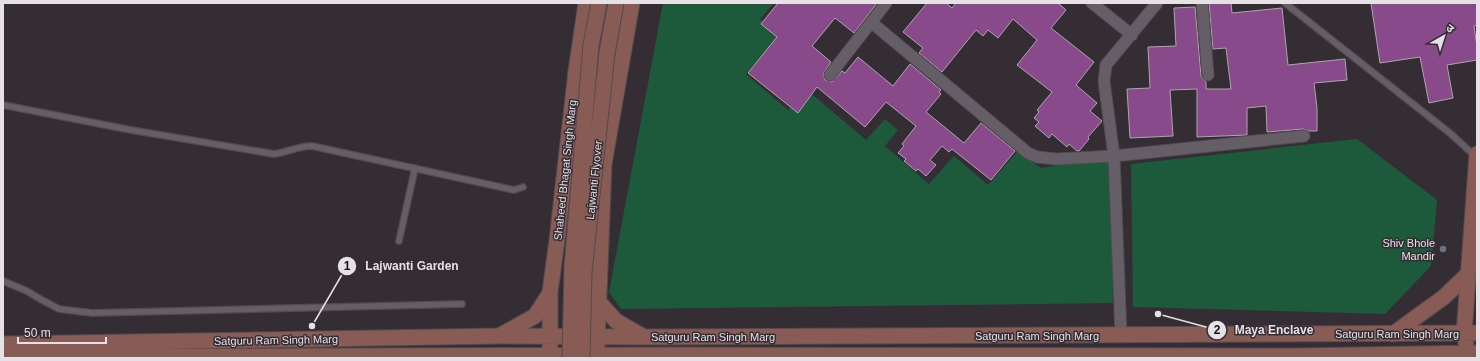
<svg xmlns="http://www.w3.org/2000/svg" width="1480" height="361" font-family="Helvetica,'Noto Sans Devanagari',sans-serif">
<rect width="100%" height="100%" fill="#342e34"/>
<path fill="#1d5a3b" d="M663,3H774L760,19L779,36L746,74L788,110L806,89L866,140L885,119L898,130L885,146L929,184L954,156L988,185L1017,152L1041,168L1110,157L1113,303L621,309L609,292Z
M1357,139L1437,200L1431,266L1385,314L1133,307L1131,164Z"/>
<path fill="#884a8a" stroke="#ada5ad" d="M778,3H877L854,33L835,18L812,46L831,62L823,74L825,80L832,82L842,71L845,73L858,57L893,86L910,64L941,90L939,92L941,94L926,112L964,143L981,123L1015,151L991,180L952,149L949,152L942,146L930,160L936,165L926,176L918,169L916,171L904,161L906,159L898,153L904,146L902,144L916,126L886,102L865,127L817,87L798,113L748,73L777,37L761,24Z
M927,3H946L952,8L956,3H1058L1066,10L1051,28L1094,62L1076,85L1097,103L1090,111L1102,121L1088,137L1089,139L1079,151H1077L1069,144L1067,147L1052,134L1049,138L1035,126L1039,122L1034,118L1039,112L1037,110L1052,92L1017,65L1037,40L1013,19L998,38L988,30L983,36L976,30L942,72L919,53L923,48L903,32Z
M1209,3H1231L1232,13L1282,8L1288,65L1345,59L1347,80L1314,83L1317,108V131H1309L1303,129L1267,132L1266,106L1247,108V135L1197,137V89L1170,90L1173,136L1130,138L1127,89L1150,88L1148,47L1176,46L1174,8L1195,7L1201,76L1203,79L1206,82V89H1231L1226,48L1213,49Z
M1371,3H1477V25L1474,26L1477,47V60L1447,65L1453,98L1429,103L1420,57L1380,63Z"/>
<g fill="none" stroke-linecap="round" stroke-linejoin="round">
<g stroke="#514b51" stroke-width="8">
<path id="lane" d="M1285,3L1451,134L1475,156
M3,105L131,130L274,154C288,152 298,146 312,146L514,190L523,187
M399,241L415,168
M3,281L27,291L42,300L59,309L92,313L462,304"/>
</g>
<g stroke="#514b51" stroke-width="13">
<path id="street" d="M1092,3L1132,35
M1202,3L1208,75
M871,22L1028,153L1037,157L1056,159L1114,156L1304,136
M830,75L886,3
M1121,335L1114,156L1104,81L1106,65L1157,3"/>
</g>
<g stroke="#514b51" stroke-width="17">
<path id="secondary" d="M599,302L616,321L644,337
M1393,334L1444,297L1468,274
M499,336L535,316L550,293
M1466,343L1464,334L1477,154
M3,344L499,336L645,337L1477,333
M597,346L604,164L632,3
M550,347V292L557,240L576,71L586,3
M7,358L17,357L673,355L1295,356L1477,353"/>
</g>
<use href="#lane" stroke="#665e66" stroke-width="5.5"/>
<use href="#street" stroke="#665e66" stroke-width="11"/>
<use href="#secondary" stroke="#885c54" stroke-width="15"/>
<g stroke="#514b51" stroke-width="17" stroke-linecap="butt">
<path id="secondary-bridge" d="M570,358L572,267L591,45L599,3
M582,358L584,272L607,53L616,3"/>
</g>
<use href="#secondary-bridge" stroke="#885c54" stroke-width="15"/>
</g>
<circle fill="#6b7280" stroke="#342e34" stroke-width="1.5" cx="1443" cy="249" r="4"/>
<g text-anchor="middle" stroke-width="3" stroke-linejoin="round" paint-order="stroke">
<g font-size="11" fill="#e6e1e6" stroke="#342e34">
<text transform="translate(565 170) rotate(-84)" y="4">Shaheed Bhagat Singh Marg</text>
<text transform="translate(594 180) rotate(-84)" y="4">Lajwanti Flyover</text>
<text x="1397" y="338">Satguru Ram Singh Marg</text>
<text x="1037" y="340">Satguru Ram Singh Marg</text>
<text x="713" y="341">Satguru Ram Singh Marg</text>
<text transform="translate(276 340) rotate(-1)" y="4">Satguru Ram Singh Marg</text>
</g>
<g font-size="11" fill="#e6e1e6" stroke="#342e34" text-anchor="end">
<text x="1435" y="247">Shiv Bhole<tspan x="1435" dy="13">Mandir</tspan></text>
</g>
</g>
<path fill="none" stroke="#e6e1e6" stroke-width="1.5" d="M312 326L347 266M1158 314L1217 330"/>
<g fill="#e6e1e6" stroke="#342e34" stroke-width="1.5">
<circle cx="312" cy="326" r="4"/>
<circle cx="1158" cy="314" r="4"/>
<circle cx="347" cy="266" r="10"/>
<circle cx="1217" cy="330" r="10"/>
</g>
<g font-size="12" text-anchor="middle" font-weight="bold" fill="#111">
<text x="347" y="270">1</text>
<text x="1217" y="334">2</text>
</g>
<g font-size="12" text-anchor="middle" font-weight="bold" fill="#e6e1e6" stroke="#342e34" stroke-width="3" stroke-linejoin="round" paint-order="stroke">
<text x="412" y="270">Lajwanti Garden</text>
<text x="1274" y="334">Maya Enclave</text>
</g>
<rect width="1480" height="361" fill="none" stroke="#e6e1e6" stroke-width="8"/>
<g transform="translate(1444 36) rotate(39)" stroke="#342e34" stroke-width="3" paint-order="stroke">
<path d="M0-3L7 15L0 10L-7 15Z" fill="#e6e1e6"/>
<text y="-6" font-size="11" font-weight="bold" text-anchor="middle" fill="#e6e1e6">उ</text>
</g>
<path d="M18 337v6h88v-6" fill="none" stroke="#e6e1e6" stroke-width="2"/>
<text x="24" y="337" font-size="12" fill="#e6e1e6" stroke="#342e34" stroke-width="3" paint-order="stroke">50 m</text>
</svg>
